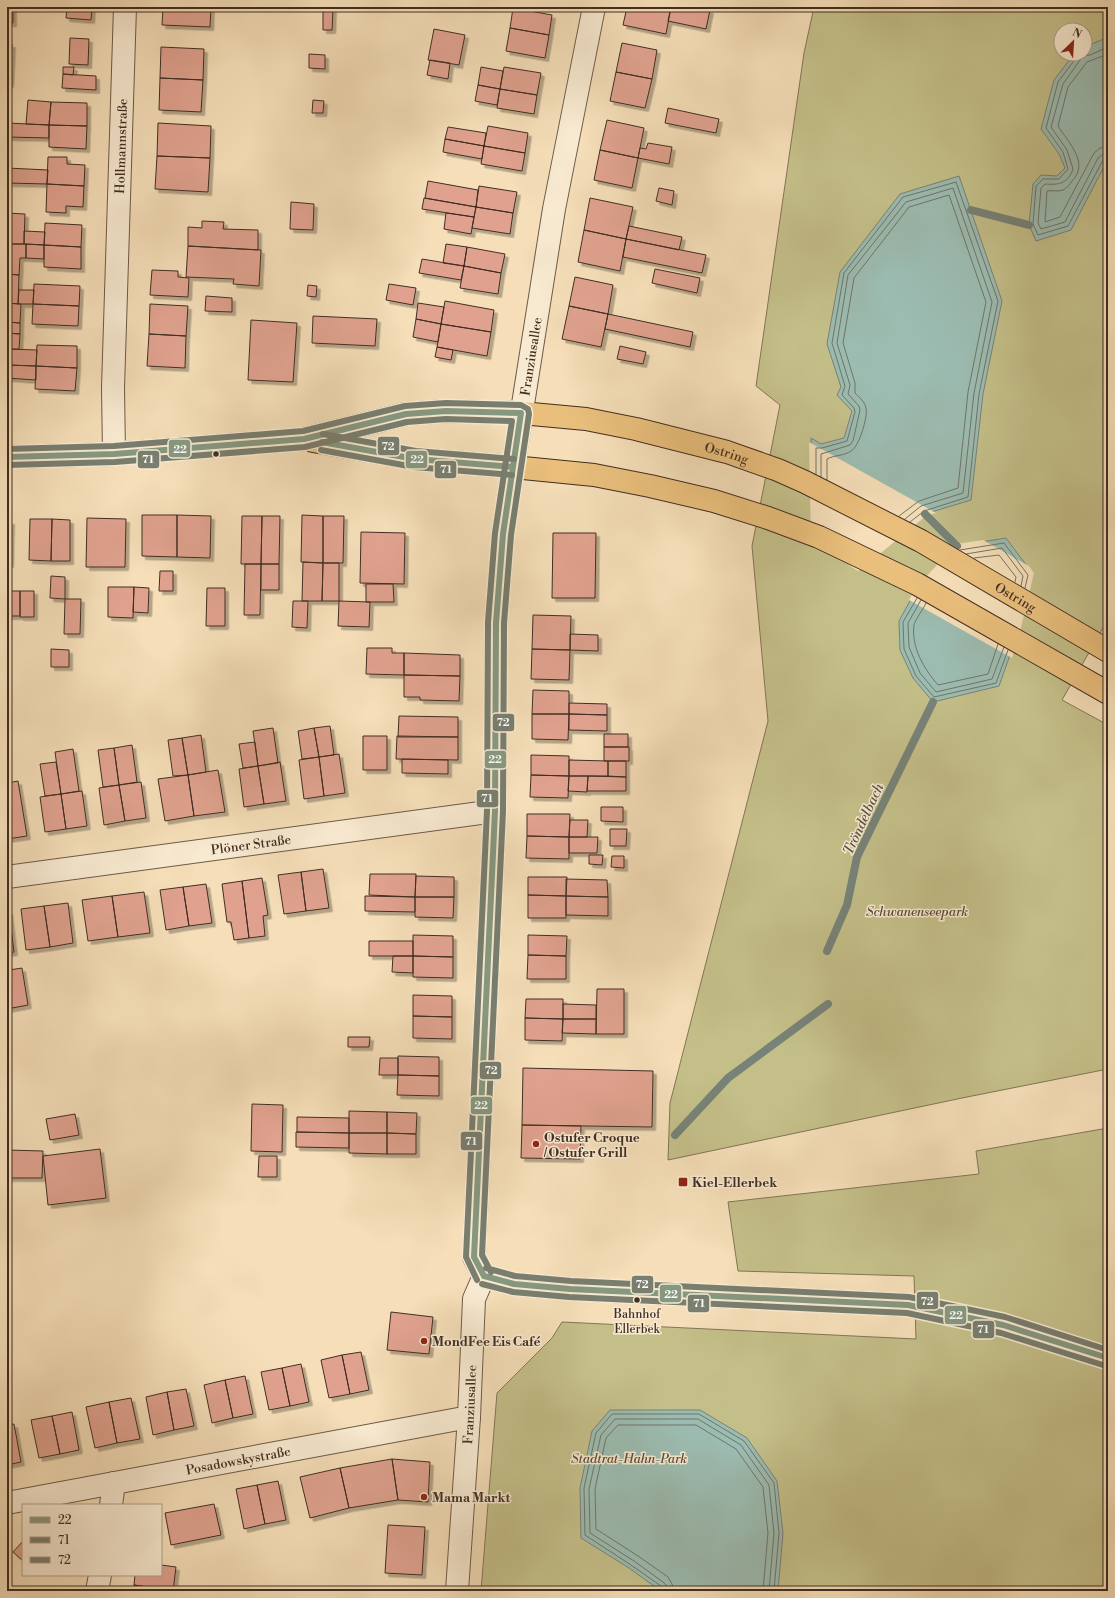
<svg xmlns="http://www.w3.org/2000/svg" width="1115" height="1598" font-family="'Libre Bodoni',serif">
<defs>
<filter id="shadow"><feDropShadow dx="3.5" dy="3.5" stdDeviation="0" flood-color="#0004"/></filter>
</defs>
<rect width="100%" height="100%" fill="#f5deb8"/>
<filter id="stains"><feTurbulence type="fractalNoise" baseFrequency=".005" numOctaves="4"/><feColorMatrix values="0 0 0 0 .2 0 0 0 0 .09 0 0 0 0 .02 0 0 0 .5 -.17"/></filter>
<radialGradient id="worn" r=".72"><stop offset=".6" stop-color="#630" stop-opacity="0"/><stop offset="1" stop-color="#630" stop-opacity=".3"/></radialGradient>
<path fill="#c4bf89" stroke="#827656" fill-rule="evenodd" d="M814,7H1108V619L1062,700L1108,725V1069L962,1098L668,1160L670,1103L768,721L752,546L780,405L756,386L804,53ZM1061,30H1085V54H1061Z
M1108,1128V1591H481L497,1393L552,1338L562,1322L916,1339L914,1276L738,1271L728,1202L979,1174L976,1151Z"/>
<path fill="#9cbcb1" stroke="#778378" d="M1108,37V159L1071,230L1036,241L1029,225L1033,184L1041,175L1057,176L1065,168L1059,154L1041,129L1054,80L1074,54H1085V47Z
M959,176L1002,301L983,394L971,500L925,514L813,539L811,438L821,444L844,438L852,411L837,395L841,387L827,344L840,272L900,194Z
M1006,538L1033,574L1017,635L999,686L933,702L913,678L900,650L899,621L916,590L957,546Z
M610,1410H700L747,1438L777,1481L783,1533L778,1591H661L629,1568L581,1538L580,1488L592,1431Z"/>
<path fill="#f5deb8" d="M809,442L936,513L926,516L860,570L858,571L811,540Z
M983,540L1029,566L1034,573L1019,636L1012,658L909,600L915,589L956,544Z"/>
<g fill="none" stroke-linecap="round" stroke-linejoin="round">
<path stroke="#6e756a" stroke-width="1" d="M1108,47L1090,55L1083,56L1063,84L1051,127L1067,150L1073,169C1068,184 1058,185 1045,184L1041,188L1038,223L1041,229L1065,222L1098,158L1103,154L1108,153
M1077,54L1076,58L1058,82L1046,128L1063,152L1068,169L1059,179H1043L1036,186L1033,224L1038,235L1068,226L1103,160L1108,158
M1108,54L1087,62L1068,87L1058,126C1068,142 1090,163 1072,181C1069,185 1067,188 1063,190C1058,192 1052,190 1047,191L1045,222L1060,217L1094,153L1100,148L1108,147
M816,474V448H822L847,441L855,412L854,408L842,395L845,386L832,343L844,273L903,197L956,182L998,301L979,394L968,497L924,511L910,522
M821,477V454L850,445L853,441L860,410L859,406L848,394L850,385L837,343L848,275L906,202L953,188L992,302L974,393L963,493L921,506L905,519
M827,480V459C834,455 844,456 851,451C859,447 868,417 866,408C865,402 859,397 855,393V383L843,343L854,278L909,207L949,195L986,302L968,392L958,488L919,501L899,516
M960,550L1004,543L1028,575L1025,588
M966,554L1002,548L1023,576L1021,586
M974,558L999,555L1016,577L1015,582
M917,598L903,622L904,649L916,676L934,697L996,683L1008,650
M921,600L908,623L909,647L920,673L936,692L992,679L1004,647
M926,603C923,610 916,618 914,625C911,647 924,669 938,685L988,674L998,644
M663,1591L661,1586L631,1565L585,1535L584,1488L596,1433L612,1414H699L744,1441L774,1483L779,1533L774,1591
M668,1591L667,1586L663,1582L634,1561L590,1533L589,1489L601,1435L615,1419H698L741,1445L769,1485L774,1533L769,1591
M674,1591L672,1584L668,1577L638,1556L596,1529L595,1489L606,1438L618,1425H696L736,1449L763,1487L768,1533L763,1591"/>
<path stroke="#778378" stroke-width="8" d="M971,210L1029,225
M925,514L957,546
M827,951L847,905L857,857L933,702
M675,1135L728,1078L828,1004"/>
</g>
<path fill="#e0a28f" stroke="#402e22" filter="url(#shadow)" d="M7,7H13V23H7Z
M67,7H92L91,20L66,18Z
M163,7H211L210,27L162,25Z
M627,7H671L666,34L623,25Z
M671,7H697L710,10L706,29L668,21Z
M513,8L552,15L549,35L510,28Z
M323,9H333L332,30H323Z
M510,28L549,35L545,58L506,51Z
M434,29L465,35L459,65L428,60Z
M70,38L89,39L88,65L69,64Z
M622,43L657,50L652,79L616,72Z
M7,44H12L11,64H7Z
M161,47L204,49L203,80L160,78Z
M309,54L325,55V69L309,68Z
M430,60L450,63L448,79L427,75Z
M7,64H11L10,84H7Z
M63,67H74L73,75L63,74Z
M481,67L503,71L500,89L478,85Z
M504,67L541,73L537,95L500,89Z
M616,72L652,79L645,108L610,101Z
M63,74L96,76V90L62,88Z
M160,78L203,80L201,112L159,110Z
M478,85L500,89L497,105L475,101Z
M500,89L537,95L534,114L497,108Z
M28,100L51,102L49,125L26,124Z
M313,100L324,101L323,113H312Z
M51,102L87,103V126L49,125Z
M668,108L719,119L716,133L665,123Z
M607,120L644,128L638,158L600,150Z
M7,123L49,125V138L7,137Z
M158,123L211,126L210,158L157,156Z
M49,125L87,126L86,149L49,147Z
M488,126L528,133L525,153L484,146Z
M448,127L486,133L484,146L445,139Z
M445,139L484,146L482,159L443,152Z
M648,143L672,147L669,164L638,158L640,148L646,149Z
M484,146L525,153L522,171L481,164Z
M600,150L638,158L632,188L594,180Z
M157,156L210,158L208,192L155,189Z
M48,157H67V164L85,165L84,186L47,184Z
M7,168L48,170L47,184L7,183Z
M428,181L478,190L476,207L425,198Z
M47,184L84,186L83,207L66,206V213L46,212Z
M479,186L517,192L513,213L476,207Z
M659,188L674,191L672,205L656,201Z
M424,198L476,207L474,217L422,209Z
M590,198L633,207L626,239L584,230Z
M291,202L314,204L313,230L290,229Z
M476,207L513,213L510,234L472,228Z
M7,213L25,214L24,244H7Z
M446,213L474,217L471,234L444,229Z
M202,221L224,222L223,229L258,230V250L188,246V227L202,228Z
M45,223L82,225L81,247L44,245Z
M629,226L682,237L679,250L626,239Z
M584,230L626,239L620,271L578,262Z
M24,231L45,232L44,245L24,244Z
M626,239L706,255L702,273L623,257Z
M7,244H26V258H20L19,275L7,274Z
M26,244L44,245V259L26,258Z
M446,244L467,247L464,266L443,263Z
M44,245L81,247V269L44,267Z
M188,246L261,250L259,286L233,284L234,279L186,277Z
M467,247L505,254L501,273L464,266Z
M422,259L464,266L461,280L419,273Z
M464,266L501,273L498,294L460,288Z
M655,269L700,278L697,293L652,283Z
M152,270L178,271V277L189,278L188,297L150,295Z
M7,274L19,275L18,304L7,303Z
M575,277L613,285L608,314L569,306Z
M34,284L80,286L79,306L33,304Z
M389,284L416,288L413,305L386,300Z
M308,285L317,286L316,297L307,296Z
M19,290H34L33,304H18Z
M206,296L232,298V312L205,311Z
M445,301L494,310L491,332L441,324Z
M7,303L21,304L20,323L7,322Z
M418,303L444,307L441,324L416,319Z
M33,304L79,306L78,326L32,324Z
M150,304L188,306L186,336L149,334Z
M569,306L608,314L601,347L562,339Z
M608,314L693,332L690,347L605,329Z
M313,316L377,319L375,346L312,343Z
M416,319L441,324L438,342L413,337Z
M251,320L297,323L293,382L248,380Z
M7,322L20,323V334L7,333Z
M441,324L491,332L487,356L437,347Z
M7,333L20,334L19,349H7Z
M149,334L186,336L185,368L147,366Z
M37,345L77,346V368L36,366Z
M620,346L646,352L643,364L617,359Z
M437,347L453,350L451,360L435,357Z
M7,349L37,350L36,366L7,365Z
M7,365L36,366V380L7,378Z
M36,366L77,368L75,391L35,389Z
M142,515H177V557L142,556Z
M177,515L211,516L210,558L177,557Z
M302,515L323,516V563L301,562Z
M242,516H262L261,564H241Z
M262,516H280L279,564H261Z
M323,516H344L343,563H323Z
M87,518L126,519L125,567H86Z
M30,519H52L51,561L29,560Z
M52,519L70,520V561H51Z
M7,521H11L10,564H7Z
M361,532L405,533L404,584L360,583Z
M553,533H596L595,598H552Z
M303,562L323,563L322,601H302Z
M323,563H339V601H322Z
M245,564H261L260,615H244Z
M261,564H279V590H261Z
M160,571H173V591H159Z
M51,576L65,577V599L50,598Z
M366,584H393L394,602H366Z
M108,587H134L133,618L108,617Z
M134,587L149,588L148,613L133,612Z
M207,588H225V626H206Z
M7,591H20V616H7Z
M20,591H34V617H20Z
M65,599H81L80,634H64Z
M293,601H308L307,628L292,627Z
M339,601L370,602L369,627L338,626Z
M533,615L571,616L570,650L532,649Z
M570,634L598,635V651L570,650Z
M367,648H392V653H404V675L366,674Z
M51,649L69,650V667H51Z
M532,649L570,650L569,680L531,679Z
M404,653L460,655V676L404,675Z
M404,675L460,676L459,701L420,700V697H404Z
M533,690L569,691V714H532Z
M569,703L607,704V715L569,714Z
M532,714H569L568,740L532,739Z
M569,714L607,715V731L569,730Z
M399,716L458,717V737H398Z
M330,726L334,755L319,757L314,728Z
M273,728L278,763L258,766L253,731Z
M314,728L319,757L302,759L298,731Z
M604,734H628V747H604Z
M201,735L206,772L188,775L182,738Z
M363,736H387V770H363Z
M397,736L458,737V760L396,759Z
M182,738L188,775L173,776L168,740Z
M255,742L258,766L243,768L239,744Z
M132,745L137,782L119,785L114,748Z
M604,747H629V761H604Z
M114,748L119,785L103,787L98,750Z
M73,749L79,791L61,794L55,752Z
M339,754L345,793L324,796L319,757Z
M531,755L569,756V776L531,775Z
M319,757L324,796L304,799L299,760Z
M402,759L448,760V774L402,773Z
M569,760L608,761V776H569Z
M608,761H626V777L608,776Z
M56,762L61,794L45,796L40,764Z
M280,762L286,801L264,804L258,766Z
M258,766L264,804L244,807L239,769Z
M218,770L225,812L194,816L188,775Z
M188,775L194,816L165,821L158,779Z
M531,775L569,776L568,798L530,797Z
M569,776H588L587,792L568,791Z
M588,776L626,777V791H587Z
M18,781L27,836L7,839V783Z
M141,782L146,818L125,821L119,785Z
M119,785L125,821L104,825L99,788Z
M82,791L87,826L66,829L61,794Z
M61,794L66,829L45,832L40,797Z
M601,807H623V822L601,821Z
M527,814H570L569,837L527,836Z
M570,820H588L587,837H569Z
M610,829H627L626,846H610Z
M527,836L569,837V859L526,858Z
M569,837H598L597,853H569Z
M589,855H603L602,865L589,864Z
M612,856H624V868L611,867Z
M323,869L329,908L306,911L301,872Z
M301,872L306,911L284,914L278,875Z
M370,874H416L415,897L369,895Z
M416,876L454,877V897H415Z
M528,877H567L566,896L528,895Z
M262,878L268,915L263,916L265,936L249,938L242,881Z
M566,879L607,880L608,897L566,896Z
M242,881L249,938L234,940L231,922H227L222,884Z
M206,884L212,923L189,926L183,887Z
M183,887L189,926L166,930L160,890Z
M144,892L150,933L118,937L112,896Z
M528,895L566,896V918H528Z
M112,896L118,937L88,941L82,900Z
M365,896L415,897V912L365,911Z
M566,896L608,897V916L566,915Z
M415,897H454L453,918L415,917Z
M68,903L73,943L50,947L44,906Z
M44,906L50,947L26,950L21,909Z
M7,911H9L14,952L7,953Z
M413,935L453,936V957L413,956Z
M528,935L567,936L566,956L528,955Z
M369,941H413V956H369Z
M528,955L566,956V979H527Z
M393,956H413V973L392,972Z
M413,956L453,957V978L413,977Z
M7,959L9,970L22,968L28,1005L7,1009Z
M597,989H624V1034H596Z
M413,995L452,996V1017L413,1016Z
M526,999H563V1019L525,1018Z
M563,1004L596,1005V1019H563Z
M413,1016L452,1017V1039L413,1038Z
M525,1018L563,1019L562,1041L525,1040Z
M563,1019H596V1034L562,1033Z
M348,1037H370L369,1047H348Z
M398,1056L439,1057V1076L398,1075Z
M380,1058H398V1075H379Z
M523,1068L653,1071L652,1127L522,1125Z
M398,1075L439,1076V1096L397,1095Z
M252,1104L283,1105L282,1152L251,1151Z
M349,1111L387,1112V1133H349Z
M387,1112L417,1113L416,1134L387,1133Z
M75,1114L79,1135L50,1140L46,1119Z
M297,1117L349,1118V1133L297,1132Z
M522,1125L581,1126L580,1159L521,1158Z
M296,1132L349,1133V1148L296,1147Z
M349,1133H387V1154L349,1153Z
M387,1133L416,1134V1154H387Z
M100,1149L106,1198L48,1205L43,1156Z
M7,1150L43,1151L42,1178H7Z
M259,1156H277V1177H258Z
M391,1312L433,1317L429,1354L387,1350Z
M361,1352L369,1390L350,1394L342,1355Z
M342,1355L350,1394L329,1398L321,1360Z
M301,1364L309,1402L290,1406L282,1368Z
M282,1368L290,1406L269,1410L261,1372Z
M245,1376L253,1414L233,1418L225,1380Z
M225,1380L233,1418L212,1423L204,1385Z
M186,1389L194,1426L174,1430L167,1392Z
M167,1392L174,1430L153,1435L146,1397Z
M131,1398L140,1439L117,1443L109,1402Z
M109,1402L117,1443L95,1448L86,1407Z
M72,1412L79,1450L60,1454L52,1416Z
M52,1416L60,1454L39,1458L31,1420Z
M14,1424L21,1462L7,1465V1425Z
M392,1459L398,1500L349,1508L340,1468Z
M392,1459L430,1462L428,1502L398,1500Z
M340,1468L349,1508L310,1518L300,1477Z
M278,1481L286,1520L265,1524L257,1485Z
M257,1485L265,1524L244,1529L236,1489Z
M214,1504L221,1535L171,1545L165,1513Z
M388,1525L425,1527L422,1575L385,1573Z
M23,1541V1561L13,1552Z
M161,1565L176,1567L173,1591L134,1585L135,1575H161Z
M134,1585L173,1591H133Z"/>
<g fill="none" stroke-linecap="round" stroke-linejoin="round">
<g stroke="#6d5a48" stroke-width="24">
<g id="minor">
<path id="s1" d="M114,454L113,388L125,7"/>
<path id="s2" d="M7,877L495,811"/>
<path id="s3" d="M484,1276L474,1257L495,811L496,623L503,534L513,467L554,209L594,7"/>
<path d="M484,1276L514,1284L570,1289L908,1305L1003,1325L1108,1358"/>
<path id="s4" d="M7,1503L469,1417"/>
<path d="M111,1505L114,1483"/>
<path d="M97,1591L100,1575"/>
<path id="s5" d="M457,1591L469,1417L474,1299L484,1276"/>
</g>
</g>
<g stroke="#402e22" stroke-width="24">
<path id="primary" d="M313,441L415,459L513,467
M7,457L114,454L304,439L406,414L446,411L521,413"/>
</g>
<g stroke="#402e22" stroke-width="24">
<g id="trunk">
<path id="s6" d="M521,413L586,419L636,429L727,452L778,470L805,482L921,541L1108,651"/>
<path d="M513,467L594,475L650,486L714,501L768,518L819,537L917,584L1108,693"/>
</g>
</g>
<use href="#minor" stroke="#f8ead1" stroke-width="22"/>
<use href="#primary" stroke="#eabf7c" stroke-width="22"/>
<use href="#trunk" stroke="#eabf7c" stroke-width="22"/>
<g stroke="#f8ead1" stroke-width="9">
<path id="bus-1" d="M322,442L415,459L513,467
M7,457L114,454L304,439L406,414L446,411L521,413L503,534L496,623L495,811L474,1257L484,1276
M484,1276L514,1284L570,1289L908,1305L1003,1325L1108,1358"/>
</g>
<g stroke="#f8ead1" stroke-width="9">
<path id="bus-2" d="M321,450L414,467L512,475
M7,465L115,462L305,447L407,422L446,419L512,421L495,533L488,622L487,811L466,1257L477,1280
M482,1284L513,1292L569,1297L907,1313L1001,1333L1106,1366"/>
</g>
<g stroke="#f8ead1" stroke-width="9">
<path id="bus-3" d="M323,434L416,451L514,459
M7,449L114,446L303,431L405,406L446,403L521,405L528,409L529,414L511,535L504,623L503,811L482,1255L491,1272
M486,1268L515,1276L571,1281L909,1297L1005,1317L1108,1350"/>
</g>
<use href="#bus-1" stroke="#869880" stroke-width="6"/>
<use href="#bus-2" stroke="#797e6f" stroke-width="6"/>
<use href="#bus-3" stroke="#797e6f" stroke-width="6"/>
</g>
<g fill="#402e22" stroke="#f8ead1" stroke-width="1.5">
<circle cx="216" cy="454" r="3.5"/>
<circle cx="637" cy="1300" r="3.5"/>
</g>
<g fill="#8f2418" stroke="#f8ead1" stroke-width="1.5">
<circle cx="536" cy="1144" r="4"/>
<rect x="678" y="1177" width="10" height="10" rx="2"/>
<circle cx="424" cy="1341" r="4"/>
<circle cx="424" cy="1497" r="4"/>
</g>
<g text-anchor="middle" stroke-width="3" stroke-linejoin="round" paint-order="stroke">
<g font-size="12" fill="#402e22" stroke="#f8ead1">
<text x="637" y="1318">Bahnhof<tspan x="637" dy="15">Ellerbek</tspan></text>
</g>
<g font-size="13" fill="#402e22" stroke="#f8ead1">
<text dy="5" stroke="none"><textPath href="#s1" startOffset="308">Hollmannstraße</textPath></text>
<text dy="5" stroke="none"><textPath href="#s3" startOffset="925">Franziusallee</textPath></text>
<text dy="5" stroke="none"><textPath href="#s6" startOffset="210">Ostring</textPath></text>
<text dy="5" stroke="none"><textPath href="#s6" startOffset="534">Ostring</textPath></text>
<text dy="5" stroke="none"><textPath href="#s2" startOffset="246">Plöner Straße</textPath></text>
<text dy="5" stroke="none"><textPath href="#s5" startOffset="187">Franziusallee</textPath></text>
<text dy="5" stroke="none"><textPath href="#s4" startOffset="235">Posadowskystraße</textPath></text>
</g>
<g font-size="13" font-style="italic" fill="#5a4b37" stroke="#f8ead1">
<text x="917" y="916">Schwanenseepark</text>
<text x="629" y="1463">Stadtrat-Hahn-Park</text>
</g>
<g font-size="13" font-weight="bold" fill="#402e22" stroke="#f8ead1" text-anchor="start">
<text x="544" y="1142">Ostufer Croque<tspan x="544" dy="15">/ Ostufer Grill</tspan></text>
<text x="692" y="1187">Kiel-Ellerbek</text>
<text x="432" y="1346">MondFee Eis Café</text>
<text x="432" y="1502">Mama Markt</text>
</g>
<g font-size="14" font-style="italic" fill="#575246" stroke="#f8ead1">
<text transform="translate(863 819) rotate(-65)" y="5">Tröndelbach</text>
</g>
</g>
<g stroke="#f8ead1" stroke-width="1.5">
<rect x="377" y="436" width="23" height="20" rx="4" fill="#797e6f"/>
<rect x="168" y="439" width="23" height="19" rx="4" fill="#869880"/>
<rect x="405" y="450" width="23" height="19" rx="4" fill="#869880"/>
<rect x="137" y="450" width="23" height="19" rx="4" fill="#797e6f"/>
<rect x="434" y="460" width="23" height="19" rx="4" fill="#797e6f"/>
<rect x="492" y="713" width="23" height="19" rx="4" fill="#797e6f"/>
<rect x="484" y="750" width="23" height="19" rx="4" fill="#869880"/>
<rect x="476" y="789" width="23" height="19" rx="4" fill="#797e6f"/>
<rect x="479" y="1061" width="23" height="19" rx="4" fill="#797e6f"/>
<rect x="470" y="1096" width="23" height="19" rx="4" fill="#869880"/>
<rect x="460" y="1131" width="23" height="20" rx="4" fill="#797e6f"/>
<rect x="631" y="1275" width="23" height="19" rx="4" fill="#797e6f"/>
<rect x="659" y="1284" width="23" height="19" rx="4" fill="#869880"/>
<rect x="916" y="1291" width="23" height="19" rx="4" fill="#797e6f"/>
<rect x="687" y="1294" width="23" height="19" rx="4" fill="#797e6f"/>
<rect x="944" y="1305" width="23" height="20" rx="4" fill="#869880"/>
<rect x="972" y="1320" width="23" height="19" rx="4" fill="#797e6f"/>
</g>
<g font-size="11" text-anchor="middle" font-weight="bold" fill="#fff">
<text x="388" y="450">72</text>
<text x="180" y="453">22</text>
<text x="417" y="463">22</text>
<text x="148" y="463">71</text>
<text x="446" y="473">71</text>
<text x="503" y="726">72</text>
<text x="495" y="763">22</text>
<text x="487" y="802">71</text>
<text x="491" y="1074">72</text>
<text x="481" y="1109">22</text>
<text x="471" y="1145">71</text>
<text x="642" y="1288">72</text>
<text x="671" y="1298">22</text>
<text x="927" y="1305">72</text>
<text x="699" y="1307">71</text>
<text x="956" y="1319">22</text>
<text x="983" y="1333">71</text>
</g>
<rect width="1115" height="1598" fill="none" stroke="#f5deb8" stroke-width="24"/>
<rect x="8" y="8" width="1099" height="1582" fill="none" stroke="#402e22" stroke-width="2"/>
<rect x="12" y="12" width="1091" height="1574" fill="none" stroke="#402e22"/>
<rect x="22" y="1504" width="140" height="72" fill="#f8ead1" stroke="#ae9f8b"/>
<rect x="30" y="1517" width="20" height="6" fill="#869880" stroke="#ae9f8b"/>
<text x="58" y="1524" font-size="12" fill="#402e22">22</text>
<rect x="30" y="1537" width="20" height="6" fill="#797e6f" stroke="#ae9f8b"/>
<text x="58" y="1544" font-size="12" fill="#402e22">71</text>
<rect x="30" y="1557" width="20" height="6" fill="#797e6f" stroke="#ae9f8b"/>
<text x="58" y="1564" font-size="12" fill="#402e22">72</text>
<g transform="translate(1073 42) rotate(25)"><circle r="19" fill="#f8ead1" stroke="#ae9f8b"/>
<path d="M0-3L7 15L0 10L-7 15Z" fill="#8f2418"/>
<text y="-6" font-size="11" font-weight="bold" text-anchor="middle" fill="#402e22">N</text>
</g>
<rect width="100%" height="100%" filter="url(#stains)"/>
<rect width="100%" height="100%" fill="url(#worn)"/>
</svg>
